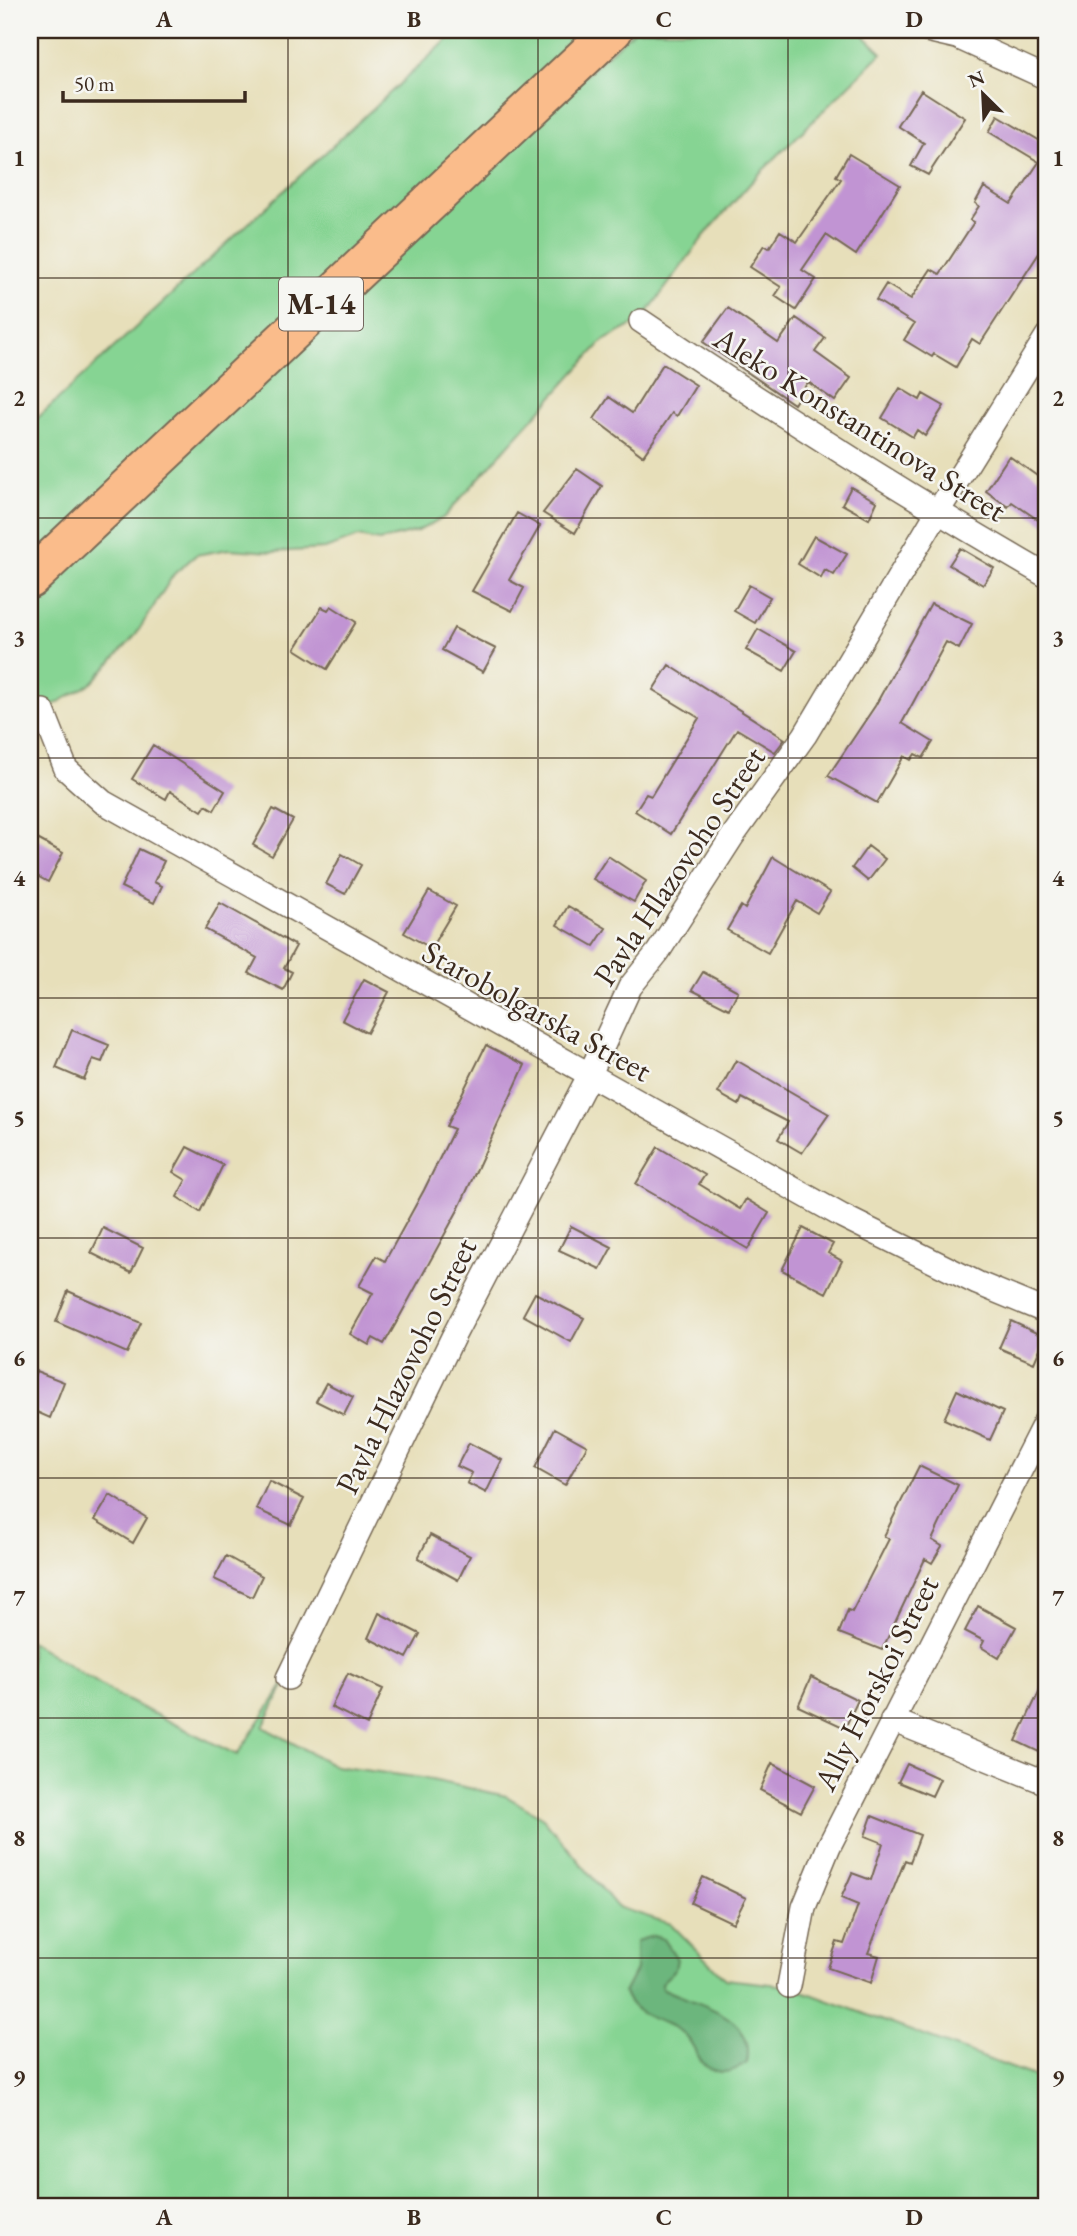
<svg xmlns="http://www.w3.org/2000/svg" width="1077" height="2236" font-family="'EB Garamond',serif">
<rect width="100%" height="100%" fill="#f6f6f2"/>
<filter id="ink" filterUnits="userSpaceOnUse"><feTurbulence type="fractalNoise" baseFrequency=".0143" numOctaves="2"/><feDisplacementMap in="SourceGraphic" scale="14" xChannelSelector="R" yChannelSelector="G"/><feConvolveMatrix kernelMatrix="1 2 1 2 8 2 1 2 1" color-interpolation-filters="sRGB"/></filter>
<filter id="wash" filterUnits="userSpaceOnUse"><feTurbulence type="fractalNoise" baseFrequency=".00686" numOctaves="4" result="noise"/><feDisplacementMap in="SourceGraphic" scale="28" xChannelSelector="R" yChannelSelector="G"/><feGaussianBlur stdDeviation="1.57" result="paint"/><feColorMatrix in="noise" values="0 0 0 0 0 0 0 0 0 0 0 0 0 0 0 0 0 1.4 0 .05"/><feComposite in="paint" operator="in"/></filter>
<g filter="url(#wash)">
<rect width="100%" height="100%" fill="#e7dfba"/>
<path fill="#86d493" stroke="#607f58" stroke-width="2" d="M458,30H599L30,564V425Z
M634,30H858L882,53L756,177L704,236L641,321L603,341L443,518L418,531L379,541L358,537L325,549L272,552L229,549L196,555L174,574L135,636L92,683L43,711L30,724V598Z
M30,1641L122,1698L237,1755L288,1678L263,1727L335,1766L422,1778L506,1796L543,1818L617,1907L671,1924L725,1979L789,1986L1047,2081V2206H30Z"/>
<path fill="#6cb67d" stroke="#54704e" stroke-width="2" d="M653,1936L664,1939L677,1959L675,1970L661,1983L662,1988C695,2005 757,2013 747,2063C739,2069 726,2074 716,2071C699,2068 696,2046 685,2035C666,2017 636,2022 624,1993L636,1970V1941Z"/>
<g id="blocks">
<path fill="#c194d3" d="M921,90L965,118L928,175L911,166L924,143L898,126Z
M998,116L1047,145V241L980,344L972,339L956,367L934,354L932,357L904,340L914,324L876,300L886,284L911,299L931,269L940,274L974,222L970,220L979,206L975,203L984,187L1011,204L1039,162L989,132Z
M849,154L900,185L856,255L826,235L802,270L816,279L796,310L775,296L781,287L750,267L764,245L769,248L780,231L797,242L841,179L836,176Z
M728,308L778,343L796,318L825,338L815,352L851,378L835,401L808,382L794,404L703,342Z
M663,364L696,385L677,416L672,413L643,456L594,419L609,397L632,413Z
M900,388L920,400L923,394L944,406L925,436L917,430L913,437L882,418Z
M1009,456L1047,483V526L1012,502L1008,507L986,491Z
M577,469L602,486L575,533L543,513Z
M851,487L877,502L869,519L842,504Z
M517,513L540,526L509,580L524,588L512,611L472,591Z
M814,536L847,554L834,575L825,570L821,578L798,564Z
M960,548L994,568L983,585L949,565Z
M749,585L770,597L755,623L734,611Z
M931,604L972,624L959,649L946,642L902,723L933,742L923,758L915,754L911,760L904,756L877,803L828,776L875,706Z
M331,606L356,622L327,669L295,649L322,607L328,610Z
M454,628L496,649L483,672L442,650Z
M758,629L796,651L784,671L746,650Z
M669,665L785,739L775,752L737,729L671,834L635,811L646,794L651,796L699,718L653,690Z
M153,745L225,791L214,810L206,805L202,811L170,791L166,799L132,779Z
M273,809L293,820L272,856L253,845Z
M30,835L63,853L48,882L30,872Z
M868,846L885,859L868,881L852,868Z
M139,849L164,861L154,882L162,886L154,903L121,887Z
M342,854L361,865L345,894L326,884Z
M608,856L646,881L634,902L593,879Z
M773,857L830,892L817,913L797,901L768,953L727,930L741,906L745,909Z
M429,891L456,906L431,948L404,933Z
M220,903L296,946L284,968L292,972L283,990L249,973L257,958L205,929Z
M568,906L606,928L594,946L557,925Z
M703,972L738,991L729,1009L692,990Z
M364,979L389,992L367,1033L342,1020Z
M72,1030L109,1045L102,1062L93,1059L84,1080L56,1068Z
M486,1045L525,1065L458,1210L395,1325L384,1344L373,1338L369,1345L350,1334L373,1293L359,1286L376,1256L385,1261L424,1190L454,1129L446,1126Z
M736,1060L829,1114L802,1153L778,1139L788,1122L742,1098L739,1105L718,1093Z
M187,1147L223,1165L200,1212L177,1197L186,1180L173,1172Z
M658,1147L705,1175L699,1184L740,1209L746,1199L769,1213L748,1249L636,1184Z
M571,1226L612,1247L600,1269L559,1250Z
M103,1228L143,1248L131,1273L91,1253Z
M803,1228L833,1244L828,1253L842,1261L826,1293L782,1270Z
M68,1291L141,1323L127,1353L56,1322Z
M535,1293L584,1318L571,1342L523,1315Z
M1011,1321L1045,1337L1034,1363L999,1348Z
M36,1371L64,1382L50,1418L30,1409V1386Z
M326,1383L353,1397L344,1415L316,1401Z
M957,1390L1003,1412L990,1440L944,1419Z
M555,1428L587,1446L565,1485L535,1468Z
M469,1443L502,1460L486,1493L467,1483L472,1473L457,1466Z
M919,1466L958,1485L932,1540L942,1546L932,1563L925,1559L882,1650L839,1633L848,1610L852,1612L889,1539L884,1536Z
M269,1481L304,1499L291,1525L256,1509Z
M110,1495L147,1518L133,1543L95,1520Z
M430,1535L470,1556L458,1580L418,1558Z
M226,1556L262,1576L252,1597L214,1579Z
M978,1606L1016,1627L999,1658L981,1647L984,1641L965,1631Z
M379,1613L420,1634L407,1658L368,1638Z
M348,1673L383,1689L367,1725L331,1707Z
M1047,1675V1734L1039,1752L1016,1741Z
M811,1677L858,1700L845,1728L798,1706Z
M772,1763L815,1786L801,1812L760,1790Z
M907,1764L940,1779L932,1796L898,1782Z
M872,1816L920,1835L910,1862L905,1860L868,1953L879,1956L871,1983L828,1968L837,1942L844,1944L858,1905L841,1898L852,1873L871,1880L883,1843L865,1836Z
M703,1877L746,1898L733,1923L691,1903Z"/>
</g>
</g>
<g filter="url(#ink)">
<use href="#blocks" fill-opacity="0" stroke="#776955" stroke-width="2"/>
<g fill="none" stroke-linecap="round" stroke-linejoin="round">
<g stroke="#776955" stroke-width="26">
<path id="minor" d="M927,30L957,37L1047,78
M641,321C774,411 908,496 1047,576
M43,711L66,769L103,802L842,1216L977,1283L1047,1312
M288,1678L453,1337L589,1076L630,987L658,952L732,837L805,735L937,513L1047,336
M892,1720L1047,1783
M789,1986L804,1907L829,1846L1047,1418"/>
</g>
<g stroke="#776955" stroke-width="42">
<path id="trunk" d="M30,579L613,30"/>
</g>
<use href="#minor" stroke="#fff" stroke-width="23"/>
<use href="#trunk" stroke="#fabc8b" stroke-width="38"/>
</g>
</g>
<path fill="none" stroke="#3b2a1e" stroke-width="2" stroke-opacity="0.55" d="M288,30V2206M538,30V2206M788,30V2206M30,278H1047M30,518H1047M30,758H1047M30,998H1047M30,1238H1047M30,1478H1047M30,1718H1047M30,1958H1047"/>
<g text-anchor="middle" stroke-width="5" stroke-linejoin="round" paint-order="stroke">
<rect fill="#f6f6f2" stroke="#73675e" stroke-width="2" x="279" y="277.5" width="84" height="53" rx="5"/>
<g font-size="30" font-weight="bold" fill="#3b2a1e">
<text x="321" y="314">М-14</text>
</g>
<g font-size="32" fill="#3b2a1e" stroke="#f6f6f2">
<text transform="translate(860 424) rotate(32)" y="11">Aleko Konstantinova Street</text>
<text transform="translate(679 866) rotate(-56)" y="11">Pavla Hlazovoho Street</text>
<text transform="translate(537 1011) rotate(29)" y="11">Starobolgarska Street</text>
<text transform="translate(406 1366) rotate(-64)" y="11">Pavla Hlazovoho Street</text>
<text transform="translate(876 1683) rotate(-63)" y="11">Ally Horskoi Street</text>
</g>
</g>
<rect width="1077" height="2236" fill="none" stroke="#f6f6f2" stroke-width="77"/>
<g transform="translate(983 94) rotate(336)" stroke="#f6f6f2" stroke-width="5" paint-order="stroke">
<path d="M0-5L12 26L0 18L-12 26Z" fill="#3b2a1e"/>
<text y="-10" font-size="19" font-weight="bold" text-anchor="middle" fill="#3b2a1e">N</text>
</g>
<path d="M63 91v10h182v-10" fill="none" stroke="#3b2a1e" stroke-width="3.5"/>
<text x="74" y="91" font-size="21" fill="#3b2a1e" stroke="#f6f6f2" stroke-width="5" paint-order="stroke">50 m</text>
<rect x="38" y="38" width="1000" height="2160" fill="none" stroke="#3b2a1e" stroke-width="2.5"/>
<g font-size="23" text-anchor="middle" font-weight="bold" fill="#3b2a1e">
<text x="164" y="27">A</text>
<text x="414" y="27">B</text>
<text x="664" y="27">C</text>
<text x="914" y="27">D</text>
<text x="19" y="166">1</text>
<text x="1058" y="166">1</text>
<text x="19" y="406">2</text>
<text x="1058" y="406">2</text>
<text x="19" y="646">3</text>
<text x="1058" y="646">3</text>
<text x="19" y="886">4</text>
<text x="1058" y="886">4</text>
<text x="19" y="1126">5</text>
<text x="1058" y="1126">5</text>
<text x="19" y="1366">6</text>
<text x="1058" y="1366">6</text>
<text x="19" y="1606">7</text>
<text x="1058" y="1606">7</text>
<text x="19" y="1846">8</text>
<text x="1058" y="1846">8</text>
<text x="19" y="2086">9</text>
<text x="1058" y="2086">9</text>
<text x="164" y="2225">A</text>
<text x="414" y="2225">B</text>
<text x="664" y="2225">C</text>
<text x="914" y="2225">D</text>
</g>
</svg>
